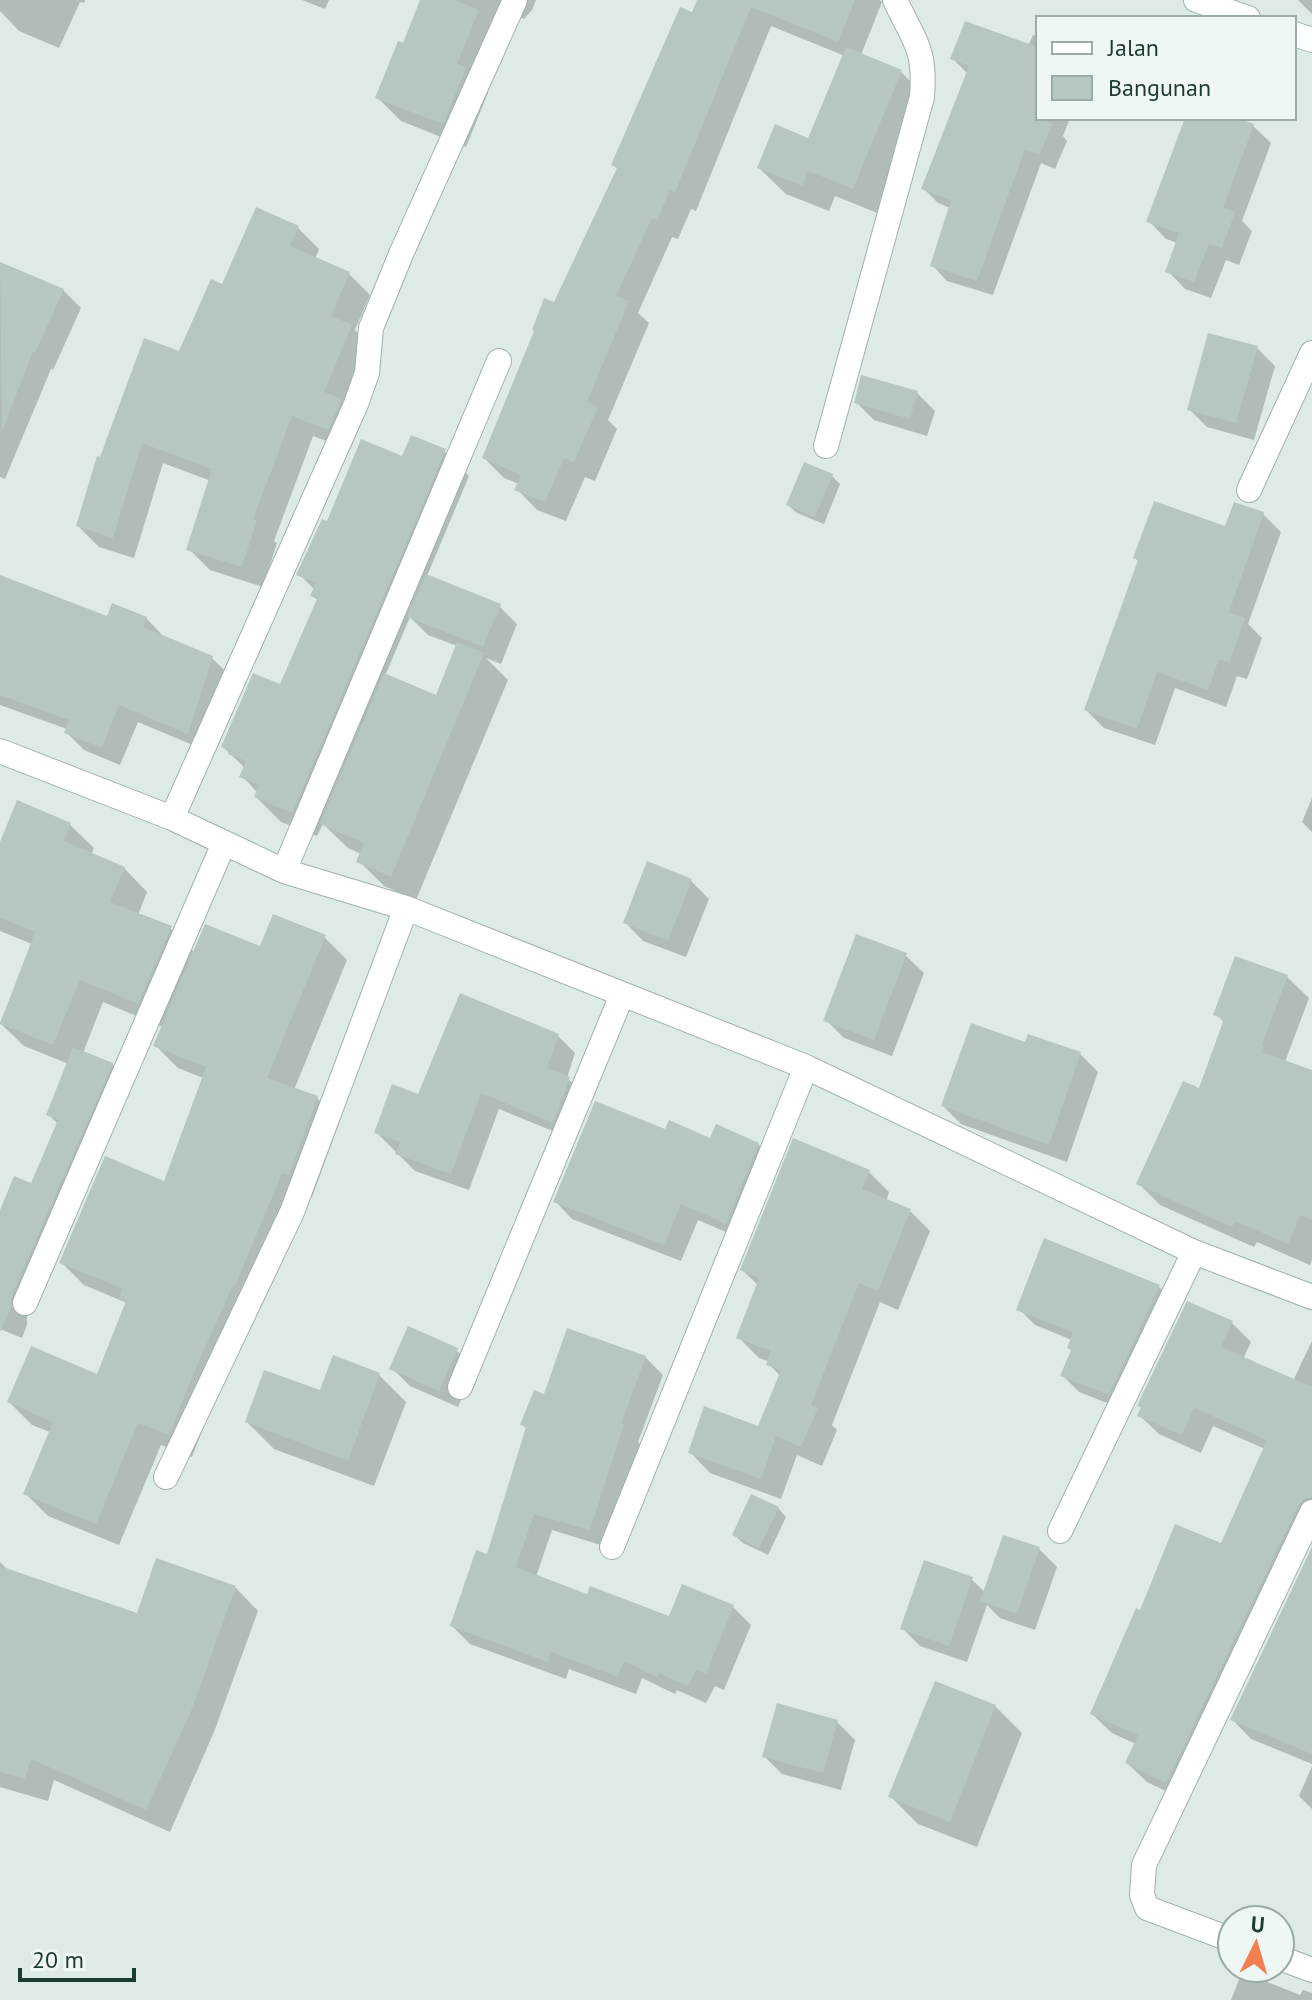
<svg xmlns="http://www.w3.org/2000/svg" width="1312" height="2000" font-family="'PT Sans',sans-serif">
<rect width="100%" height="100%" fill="#deeae5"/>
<path fill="#0003" fill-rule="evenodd" d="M0,0H85L84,3L80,2L59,48L19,31L0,11Z
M302,0H329L325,9Z
M422,0H536L532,10L524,19L510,13L481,85L488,93L466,147L401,121L378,98L404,46Z
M699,0H880L882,2L861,55L901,72L928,99L880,214L835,196L829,211L786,194L759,168L810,140L845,56L771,26L696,211L691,209L678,239L672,237L638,313L649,323L608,420L617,429L595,481L585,477L566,521L537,510L517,489L519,484L504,478L484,458L618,170L614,165Z
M1298,0H1312V14Z
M1033,35L1038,37V118H1070L1063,136L1067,141L1055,169L1041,163L993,295L947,281L932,265L950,208L938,203L923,188L968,74L953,59L1028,46Z
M1187,118H1231L1253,126L1271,143L1242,221L1252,231L1239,265L1226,260L1211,298L1185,289L1168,271L1178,243L1166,239L1149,221Z
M298,228L319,249L315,259L349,274L370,295L355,330L372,348L347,407L362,421L350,450L313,436L274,541L277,543L263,587L210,570L189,549L211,481L163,463L134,558L99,547L78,526L101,459L180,353L223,286Z
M3,265L63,290L81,308L53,370L51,369L5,479L0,477V272Z
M1257,348L1275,366L1254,440L1207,427L1189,409Z
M917,393L935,411L927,436L874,420L856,402Z
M444,451L469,476L427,576L499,606L517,624L501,664L486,658L508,680L416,900L384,886L359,861L361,854L348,848L323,824L317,836L281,822L256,797L258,793L242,776L245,768L223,747L281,687L318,601L313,595L315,590L299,574L328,524L403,458ZM410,617L428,635L457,646L437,697L385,676Z
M832,476L840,484L824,524L797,513L788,505Z
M1263,514L1281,532L1248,624L1262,638L1247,679L1237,676L1226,707L1175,688L1155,745L1104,728L1086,710L1139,562L1135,558L1226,529Z
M0,581L108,618H146L164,637L212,658L230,676L207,751L138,722L120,765L84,750L66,732L67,729L0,705Z
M1312,798V832L1302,822Z
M70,825L94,848L91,855L124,868L147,892L138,915L170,928L195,953L261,949L324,937L347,960L294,1090L317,1098L340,1121L312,1197L305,1194L216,1395L192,1457L161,1445L119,1545L48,1516L25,1493L50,1432L32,1425L9,1402L98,1376L127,1303L84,1285L61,1262L166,1184L203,1078L178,1068L155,1045L163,1027L103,1002L83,1053L112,1064L128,1081L27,1314V1325L22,1338L0,1329V1215L32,1186L58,1124L48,1114L69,1064L24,1046L0,1023L32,944L0,931V848Z
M691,881L709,899L686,957L643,941L625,922Z
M905,955L924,973L892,1056L844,1038L826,1020Z
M1287,977L1309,998L1285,1062L1312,1072V1260L1310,1265L1257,1242L1254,1247L1160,1205L1138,1183L1200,1091L1225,1023L1216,1014Z
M558,1036L575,1053L567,1078L586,1096L570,1138L499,1109L469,1190L415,1171L376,1132L419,1096Z
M1026,1045L1080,1054L1098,1072L1067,1162L961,1124L943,1106Z
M711,1141L758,1144L775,1161L744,1240L698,1220L681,1261L572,1219L555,1201Z
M869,1172L889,1192L886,1201L910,1211L930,1231L898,1310L880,1302L832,1425L837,1430L822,1466L797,1455L781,1499L710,1473L690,1452L759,1428L780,1376L769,1364L770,1362L759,1358L738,1337L758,1285L742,1270Z
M1045,1241L1159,1287L1175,1303L1125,1410L1079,1392L1063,1376L1073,1351L1072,1340L1035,1325L1019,1309Z
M1232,1323L1251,1342L1243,1359L1293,1381L1312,1341V1536L1186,1801L1147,1782L1127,1763L1136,1744L1112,1733L1092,1714L1141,1613L1222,1546L1265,1449L1213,1426L1201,1453L1159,1434L1139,1415L1142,1408L1139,1405Z
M456,1350L475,1368L458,1407L410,1386L392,1368Z
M645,1357L663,1375L638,1442L640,1444L607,1547L552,1530L536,1577L588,1597L670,1619L733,1607L751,1625L724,1690L715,1686L706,1703L677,1690L675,1694L642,1678L636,1694L569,1669L566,1679L470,1644L452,1626L489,1556L527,1429L522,1424L545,1397Z
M379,1375L406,1402L374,1486L274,1449L247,1422L321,1393Z
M778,1508L786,1517L768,1555L743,1543L734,1535Z
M1005,1537L1039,1549L1057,1567L1035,1630L1000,1618L987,1605L967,1662L920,1646L902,1628L971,1579L985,1592Z
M1312,1552V1764L1251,1739L1232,1719Z
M0,1562L9,1571L138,1616L235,1587L258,1611L214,1732L170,1832L54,1780L48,1801L0,1787Z
M995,1706L1022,1733L977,1847L918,1824L891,1797Z
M837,1722L855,1740L841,1790L782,1774L764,1756Z
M1312,1766V1809L1299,1796Z
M1242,1972L1300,1995L1303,1990L1312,1993V2000H1231Z"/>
<path fill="#b6c7c1" d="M420,0H455L479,10L457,64L466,68L443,124L375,98L398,41L403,43Z
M697,0H855L838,42L751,7L675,192L670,190L657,220L652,218L616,296L629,301L587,402L598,407L574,462L564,458L545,502L514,490L521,475L482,458L534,331L532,330L544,298L554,302L617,168L611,165L680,7L692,12Z
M965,21L1038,47V118L1053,124L1039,155L1025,149L977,281L930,266L951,200L921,189L969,66L950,59Z
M846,47L902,70L853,189L808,171L802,186L757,168L775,124L808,138Z
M1185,118H1237L1254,124L1223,208L1235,212L1222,248L1209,244L1194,282L1165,272L1179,233L1146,222Z
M256,207L299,226L290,246L350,272L331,316L352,325L324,392L342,399L328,430L292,416L253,519L257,520L242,567L186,550L212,469L142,443L113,538L76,526L97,456L100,457L144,338L179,351L211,279L222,284Z
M0,262L64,289L35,353L33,352L2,431Z
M1208,333L1258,346L1236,423L1187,410Z
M861,375L918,391L910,419L854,403Z
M411,435L446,449L292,813L254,797L259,785L239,777L246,761L228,754L229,751L221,747L253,673L280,684L317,599L310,596L316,583L296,575L322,519L327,521L361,439L402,456Z
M804,462L833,474L815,517L786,505Z
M1154,501L1225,526L1234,502L1264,512L1229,612L1245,618L1229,663L1219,659L1208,690L1157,672L1137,729L1084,710L1138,560L1133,558Z
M426,574L501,604L483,647L407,617Z
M0,575L107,616L112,603L147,617L143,627L213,656L188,734L119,705L102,748L64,733L69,720L0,695Z
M457,642L484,653L391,877L356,862L364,843L320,824L384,673L436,695Z
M17,800L71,823L64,841L125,867L110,902L172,926L138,1004L80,980L53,1045L0,1024L35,932L0,918V842Z
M647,861L692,879L668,941L623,923Z
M273,914L326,935L267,1078L318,1096L289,1175L282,1173L235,1286L233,1285L194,1372L169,1435L138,1423L96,1524L23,1494L53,1422L7,1402L31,1346L97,1374L126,1301L119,1298L123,1289L59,1263L105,1156L164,1181L206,1067L153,1046L205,924L260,946Z
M856,934L907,953L874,1040L823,1021Z
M1235,956L1288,975L1262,1045H1265L1262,1052L1312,1070V1220L1300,1215L1288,1244L1235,1221L1232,1227L1136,1184L1183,1081L1199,1088L1224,1019L1213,1015Z
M460,993L559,1034L547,1068L570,1077L553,1123L481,1093L451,1174L395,1154L400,1142L374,1133L392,1084L418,1094Z
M971,1023L1025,1042L1028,1034L1081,1052L1049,1145L941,1106Z
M73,1047L113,1063L11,1297V1308L0,1332V1210L14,1176L31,1183L58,1120L46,1115Z
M595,1101L665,1129L669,1120L710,1138L716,1124L759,1143L726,1224L681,1204L664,1245L553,1202Z
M793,1138L870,1170L862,1189L911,1209L878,1291L859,1283L811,1405L818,1408L801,1447L776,1436L761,1479L688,1453L704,1406L758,1426L781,1370L766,1365L771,1351L736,1338L759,1278L740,1270Z
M1044,1238L1160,1285L1109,1395L1060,1376L1071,1350L1067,1348L1073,1332L1016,1310Z
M1187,1301L1233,1321L1221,1347L1312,1387V1497L1304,1499L1298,1506L1166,1783L1125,1763L1138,1735L1090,1714L1136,1608L1140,1610L1175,1524L1221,1543L1267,1440L1194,1408L1182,1435L1137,1416L1141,1407L1137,1406Z
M408,1326L458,1348L439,1391L389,1369Z
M567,1328L646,1356L621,1424H624L590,1530L534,1514L516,1567L587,1594L590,1586L669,1616L682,1584L734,1605L706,1674L696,1670L688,1686L659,1673L657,1677L624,1661L618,1677L551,1652L548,1662L450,1626L476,1550L487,1554L526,1427L520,1425L534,1390L544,1394Z
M333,1355L380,1373L348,1461L245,1422L264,1370L320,1390Z
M751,1494L779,1507L759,1548L732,1535Z
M1003,1535L1040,1547L1017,1614L980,1601Z
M1312,1547V1754L1230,1720Z
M156,1558L236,1586L192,1709L146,1810L31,1759L25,1779L0,1772V1566L137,1613Z
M924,1560L973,1577L949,1646L900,1629Z
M935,1681L996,1705L950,1822L888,1797Z
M777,1703L838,1720L823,1773L762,1757Z"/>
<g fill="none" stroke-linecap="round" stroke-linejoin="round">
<g stroke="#a1b2ac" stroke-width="26">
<path id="minor" d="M826,446L922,97C926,48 914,41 895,0
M1249,490L1312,353
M0,751L172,818L284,871L406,908L806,1067L1194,1252L1312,1297
M172,818L356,404L367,373L371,328L401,254L515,0
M284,871L499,361
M25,1303L224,843
M460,1387L622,995
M166,1477L292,1212L406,908
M1060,1531L1194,1252
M612,1547L806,1067
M1232,1940L1147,1908L1142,1895L1144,1865L1312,1512
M1280,1958L1312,1970"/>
</g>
<g stroke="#9db6ad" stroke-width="26">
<path id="secondary" d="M1196,0L1248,18
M1294,34L1312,40"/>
</g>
<use href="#minor" stroke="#fff" stroke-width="24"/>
<use href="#secondary" stroke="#fff" stroke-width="24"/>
</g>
<rect x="1036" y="16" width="260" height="104" fill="#eef7f3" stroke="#9baba6" stroke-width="2"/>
<rect x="1052" y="42" width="40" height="12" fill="#ffffff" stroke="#9baba6" stroke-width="2"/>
<text x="1108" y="56" font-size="24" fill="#1f3a33">Jalan</text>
<rect x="1052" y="76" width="40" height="24" fill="#b6c7c1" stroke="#9baba6" stroke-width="2"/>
<text x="1108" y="96" font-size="24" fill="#1f3a33">Bangunan</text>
<g transform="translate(1256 1944) rotate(5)"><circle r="38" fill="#eef7f3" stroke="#9baba6" stroke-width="2"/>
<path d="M0-6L14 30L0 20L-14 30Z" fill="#f57e51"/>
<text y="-12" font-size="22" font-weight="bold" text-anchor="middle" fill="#1f3a33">U</text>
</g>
<path d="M20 1968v12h114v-12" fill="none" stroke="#1f3a33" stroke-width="4"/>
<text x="32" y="1968" font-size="24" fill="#1f3a33" stroke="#eef7f3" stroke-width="6" paint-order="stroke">20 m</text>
</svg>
